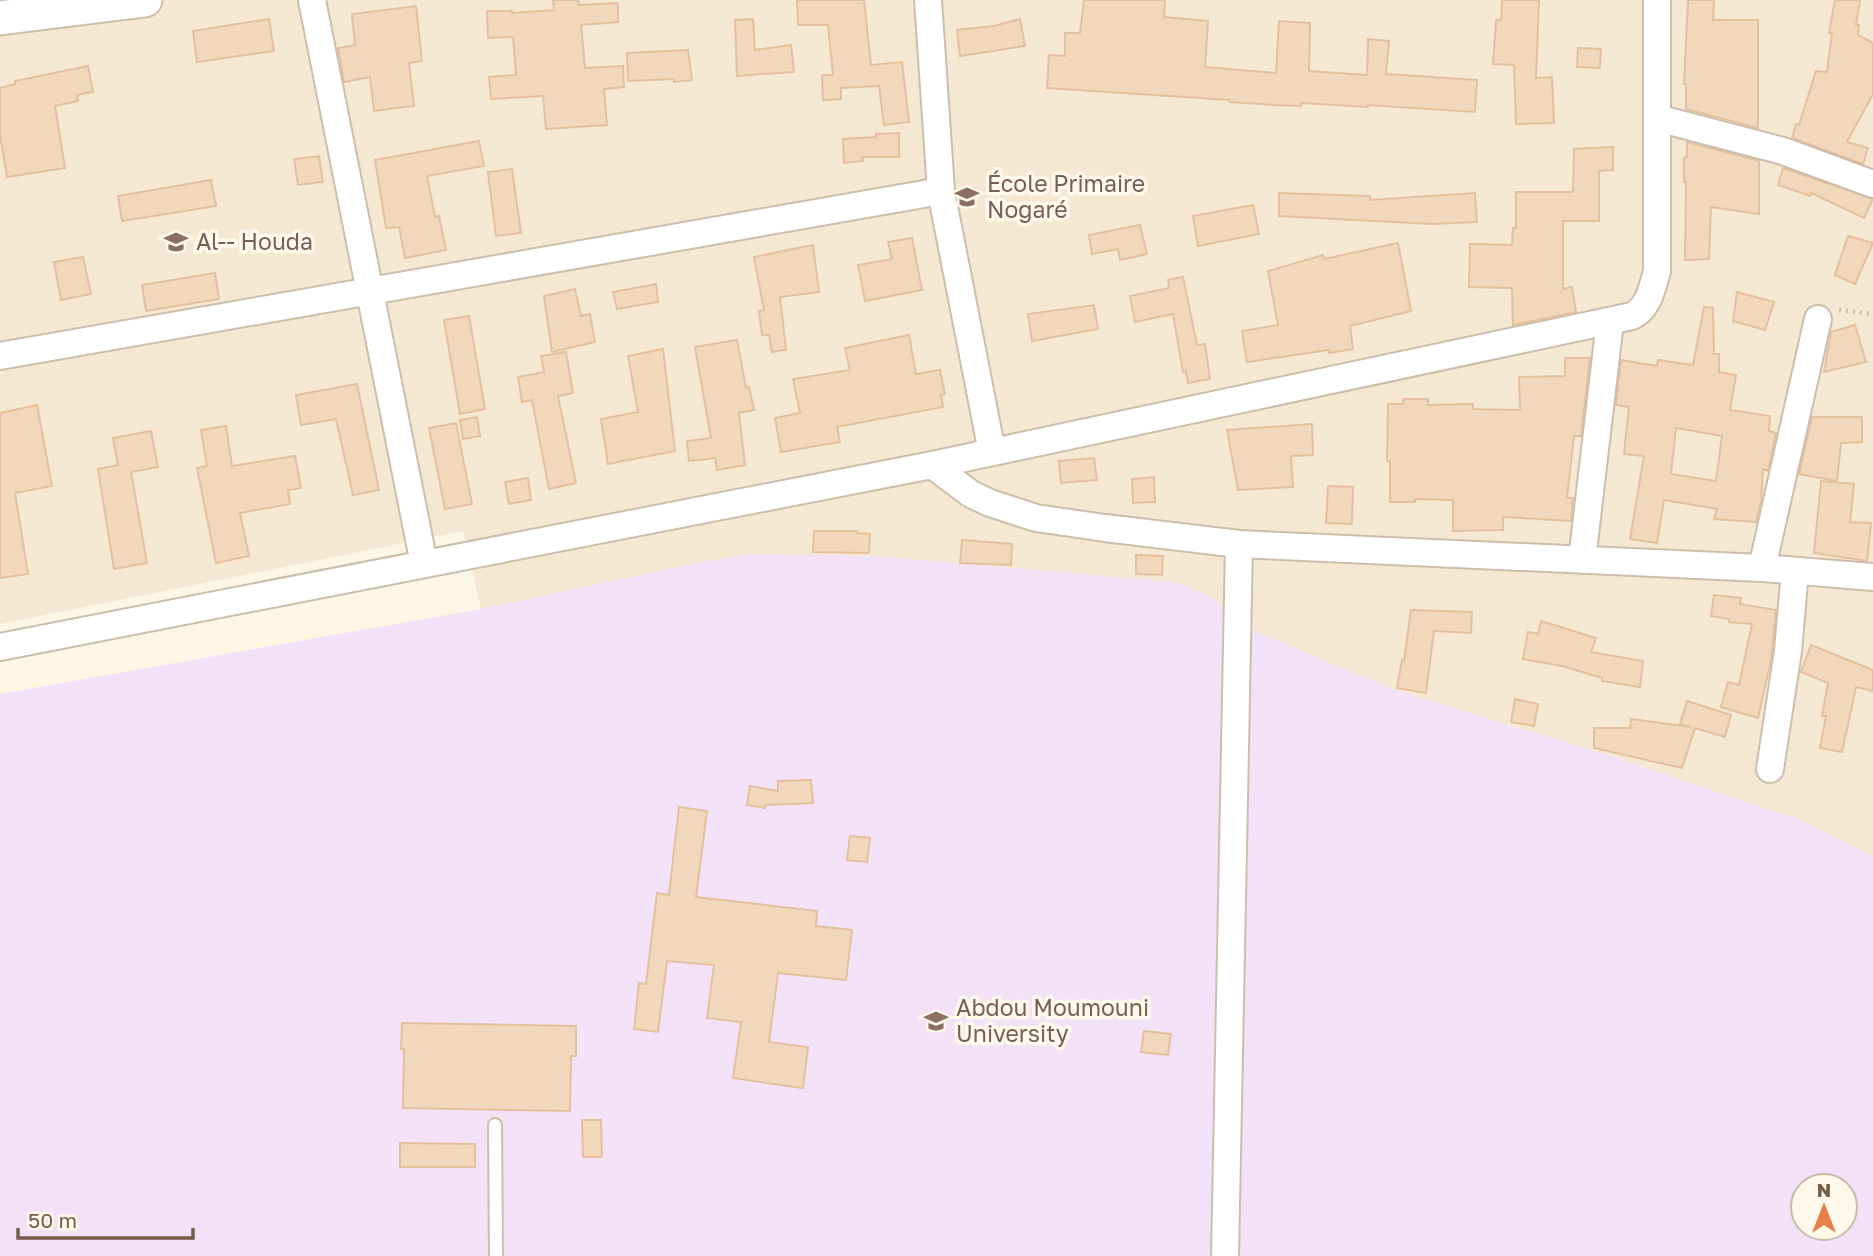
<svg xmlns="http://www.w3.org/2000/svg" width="1873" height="1256" font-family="'Golos Text',sans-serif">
<rect width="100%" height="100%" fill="#fcf6e4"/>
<path fill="#f4e8d3" d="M0,0H1873V857L1800,820L1617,758L1395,690L1256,632L1207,595L712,560L481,609L463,531L0,624Z"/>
<path fill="#f3e1f8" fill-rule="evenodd" d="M752,554L873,556L1174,582L1207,595L1256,632L1395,690L1617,758L1800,820L1873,857V1256H0V694L481,609L712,560ZM1803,1186H1845V1228H1803Z"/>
<path fill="#f1d8bc" stroke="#e4c09d" stroke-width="2" fill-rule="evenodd" d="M553,0H578L579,5L618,3V22L581,25L585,68L623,66L624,87L604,89L607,125L546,129L543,96L491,99L489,77L516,75L513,37L488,38L487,11H512V13L554,10Z
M797,0H864L871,65L902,62L909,122L884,125L879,86L841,88V99L823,100L822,75H833L828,25H798Z
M1084,0H1165L1164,17L1208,21L1205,67L1276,73L1279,21L1310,23L1309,71L1367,75L1368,39L1389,41L1386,74L1477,80L1475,112L1368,105V107L1301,103V106L1274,105L1230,102V100L1047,88L1049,55L1065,56V33H1080Z
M1502,0H1539L1536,78L1552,77L1554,123L1516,124L1514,65L1493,64L1496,20H1501Z
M1688,0H1714L1713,20H1758V128L1686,109V84H1684Z
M1835,0H1860L1856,25H1859L1858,35L1873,43V94L1847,142L1868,148L1863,164L1792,138L1796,124L1799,125L1816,71L1827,72L1832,33H1829Z
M416,6L422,61L409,63L414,106L374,111L370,77L344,82L338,48L355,45L352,14Z
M269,19L274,51L197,62L193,31Z
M753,19L755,50L791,45L794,72L737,76L735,20Z
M1020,19L1025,46L960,56L957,30L994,26Z
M1578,48L1601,49L1600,68L1577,67Z
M688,50L692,80L674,82V79L628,81L627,53Z
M88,66L93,92L77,95L78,101L55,106L65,168L7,177L0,135V88L15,84V81Z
M899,133V157H862L863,161L844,163L843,139L876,137V134Z
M479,141L484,166L427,176L435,217L439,216L446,250L405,258L399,227L386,228L375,160Z
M1687,142L1759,161V214L1711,207L1709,259L1685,260L1686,182H1684V158L1687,157Z
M1613,147V170L1599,171V221H1563V289L1572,287L1576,312L1513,325L1512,288L1469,287L1470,244L1512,245L1513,228H1516V192H1573L1574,149Z
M319,156L323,182L298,185L294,159Z
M1783,168L1873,199L1864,218L1811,193L1810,196L1778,185Z
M512,169L521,233L496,236L488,172Z
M211,180L216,206L122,221L118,196Z
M1279,193L1370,196V200L1475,193L1477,222L1433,224L1279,216Z
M1253,205L1259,234L1198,246L1193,216Z
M1140,225L1147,254L1120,260L1118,249L1092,254L1089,235Z
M1848,236L1873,243L1855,284L1835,275Z
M912,238L922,290L865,301L858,265L892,259L888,242Z
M1398,243L1411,311L1350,326L1353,349L1329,353V350L1247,362L1242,331L1278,325L1268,271L1323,255L1324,259Z
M813,245L819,292L780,297L786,350L772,352L769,335H762L759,311L764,310L754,257Z
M83,257L91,294L61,300L54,262Z
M215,273L219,299L146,311L142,285Z
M1183,277L1197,345L1205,344L1210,379L1188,383L1186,371L1183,372L1173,314L1135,322L1130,296L1169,288L1168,280Z
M656,284L658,302L617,309L613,292Z
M575,289L581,316L590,314L595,342L552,352L544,296Z
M1737,292L1774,302L1765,330L1733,321Z
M1094,305L1098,329L1032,341L1028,314Z
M1704,307L1713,308L1714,354H1719V372L1736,375L1730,410L1770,416L1769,431L1776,433L1768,471L1763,469L1761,501L1756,522L1714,519L1717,509L1664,500L1657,543L1630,539L1644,456L1624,454L1629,407L1616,405L1621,360L1657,366L1658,360L1693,365ZM1676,428L1722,436L1716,481L1671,474Z
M469,316L485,409L460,414L444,320Z
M1855,325L1866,362L1824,372L1831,332Z
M909,335L916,374L940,370L945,394L941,395L943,407L837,427L840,442L781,452L775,418L800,413L793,379L850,370L845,348Z
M737,340L746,388L749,387L754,410L739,413L745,465L717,470L715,458L689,461L687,441L711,438L695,347Z
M663,349L675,451L608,464L601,419L638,412L628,356Z
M566,352L573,393L558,396L576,483L549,489L532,400L522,402L518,377L544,372L541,356Z
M1565,358H1590L1581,436H1574L1567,498H1573L1571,521L1503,517V530L1453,531V500L1415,499V502H1390V461H1387L1388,404H1403V399H1428V405L1473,404V409L1520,410L1519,377L1565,376Z
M357,384L379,490L353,495L336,419L301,425L296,395Z
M37,405L52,486L15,493L28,574L0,578V413Z
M477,417L480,436L463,439L460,420Z
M1812,417H1862V442L1841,443L1837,481L1799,474Z
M456,423L472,504L445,509L429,428Z
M1312,424L1313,455L1291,456L1293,487L1238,490L1227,430Z
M226,426L232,466L295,456L301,488L288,490L290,504L240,513L249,556L216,563L197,468L207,466L201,430Z
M151,431L158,467L131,472L147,563L114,569L98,469L118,465L113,438Z
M1094,458L1097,480L1061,483L1059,461Z
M1154,477L1155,502L1133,503L1132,479Z
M528,478L531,500L509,504L505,482Z
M1821,481L1854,484L1850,522L1871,523L1867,561L1814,553Z
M1328,486L1353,487L1352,524L1326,523Z
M814,531H857V533L870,534L869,553L813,552Z
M962,540L1012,544L1011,565L960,563Z
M1136,555L1163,556L1162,575L1136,574Z
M1714,595L1741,598L1740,604L1776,610L1771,660L1758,718L1721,707L1728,682L1739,685L1752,624L1729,622V619L1711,616Z
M1411,610L1472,612L1471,633L1434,631L1426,693L1397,688L1402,660L1404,661Z
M1541,621L1596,638L1591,652L1643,661L1640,687L1602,681V678L1562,666L1523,659L1528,632L1538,634Z
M1811,645L1873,670V691L1856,687L1842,752L1820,748L1826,716H1822L1828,683L1801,672Z
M1515,699L1538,704L1534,726L1511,722Z
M1687,701L1731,715L1725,737L1695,728L1682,768L1594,748V728H1630L1631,719L1691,727L1680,724Z
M811,780L813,803L765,805V808L747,805L750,786L778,791V781Z
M679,807L707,811L696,897L817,911L816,926L852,930L846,980L778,973L769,1042L808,1047L803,1088L733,1078L741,1022L707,1018L714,965L667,961L658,1032L634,1029L639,983L646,984L657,893L669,895Z
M850,836L870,838L867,862L847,860Z
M402,1023L576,1026V1056H571L570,1111L403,1108L404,1049H401Z
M1144,1031L1171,1034L1168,1055L1141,1052Z
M582,1120H601L602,1157H583Z
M400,1143L475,1144V1167H400Z"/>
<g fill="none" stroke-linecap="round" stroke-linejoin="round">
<g stroke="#cdbeab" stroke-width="16">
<path id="service" d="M495,1125L496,1256"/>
</g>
<g stroke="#cdbeab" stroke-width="30">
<path id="minor" d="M312,0L424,564
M928,0L941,191L992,452
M1657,118L1783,151L1873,184
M0,356L941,191
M932,465L971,494L990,503L1036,518L1105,528L1239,544L1762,568L1873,577
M1582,560L1610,322
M1762,568L1818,319
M0,647L932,465L1632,316C1649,308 1652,288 1657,271V0
M1770,769L1788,651L1795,571
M1225,1256L1239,544"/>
</g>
<g stroke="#cdbeab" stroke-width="37">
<path id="tertiary" d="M0,18L145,0"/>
</g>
<path stroke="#d6bb9f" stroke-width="4.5" stroke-dasharray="2 5" stroke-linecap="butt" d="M1839,310L1873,314"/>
<use href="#service" stroke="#fff" stroke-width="12"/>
<use href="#minor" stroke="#fff" stroke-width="26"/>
<use href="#tertiary" stroke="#fff" stroke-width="33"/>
</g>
<defs>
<g id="school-bare" transform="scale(1.89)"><path d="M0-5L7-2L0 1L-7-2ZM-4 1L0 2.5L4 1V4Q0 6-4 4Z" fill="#8d6e63" stroke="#fff9eb" stroke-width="2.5" paint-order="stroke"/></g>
<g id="university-bare" transform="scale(1.89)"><path d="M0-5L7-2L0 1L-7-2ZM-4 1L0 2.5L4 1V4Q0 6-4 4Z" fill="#8d6e63" stroke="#fff9eb" stroke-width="2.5" paint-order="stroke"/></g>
</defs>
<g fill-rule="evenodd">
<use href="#school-bare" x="967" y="197"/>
<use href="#school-bare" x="176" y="242"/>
<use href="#university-bare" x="936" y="1021"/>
</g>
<g text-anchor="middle" stroke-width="7" stroke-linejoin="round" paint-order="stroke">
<g font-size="23" fill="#785e54" stroke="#fff9eb" text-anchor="start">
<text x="987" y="192">École Primaire<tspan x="987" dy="26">Nogaré</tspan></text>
<text x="196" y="250">Al-- Houda</text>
<text x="956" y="1016">Abdou Moumouni<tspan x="956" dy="26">University</tspan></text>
</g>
</g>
<g transform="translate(1824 1207)"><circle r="33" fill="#fff9eb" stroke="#c7bbab" stroke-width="2"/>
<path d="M0-5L12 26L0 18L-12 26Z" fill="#e5804b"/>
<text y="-10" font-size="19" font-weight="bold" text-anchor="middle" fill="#745e4a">N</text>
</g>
<path d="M18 1228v10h175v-10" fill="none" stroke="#745e4a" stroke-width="3.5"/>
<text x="28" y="1228" font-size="21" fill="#745e4a" stroke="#fff9eb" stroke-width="5" paint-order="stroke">50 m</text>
</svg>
